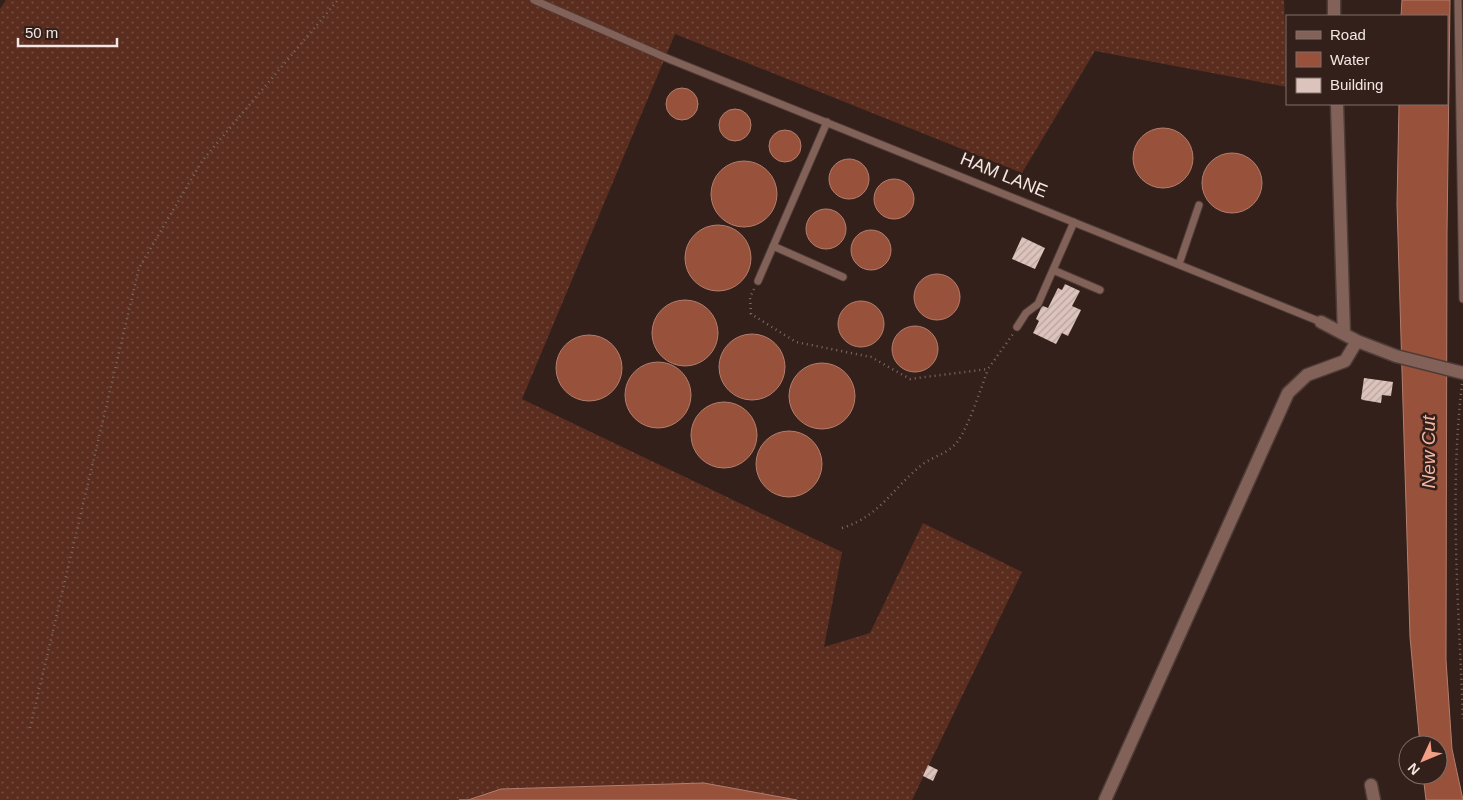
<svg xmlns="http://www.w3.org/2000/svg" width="1463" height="800" font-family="Helvetica,sans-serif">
<defs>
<pattern id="grass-dots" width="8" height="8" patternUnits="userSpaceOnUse" patternTransform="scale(1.25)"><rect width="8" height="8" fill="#5a2d1f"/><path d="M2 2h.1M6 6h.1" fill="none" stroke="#724b3f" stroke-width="1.8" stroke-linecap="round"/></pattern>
<pattern id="building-hatch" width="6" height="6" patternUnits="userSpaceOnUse" patternTransform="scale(1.25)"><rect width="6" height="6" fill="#dcc3bb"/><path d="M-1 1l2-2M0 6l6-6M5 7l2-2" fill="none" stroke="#b7a49d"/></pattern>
</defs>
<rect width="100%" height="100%" fill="#33201b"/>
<path fill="url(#grass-dots)" d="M6,0H1284L1287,87L1095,51L1022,173L675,34L522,399L842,552L824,647L870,633L923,523L1022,572L912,800H797L704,783L501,789L468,800H0V9Z"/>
<path fill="#98513b" stroke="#b37e6d" d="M1402,0H1450L1447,233L1446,660L1452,749L1463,800H1426L1423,775H1438V745H1420L1410,637L1397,204L1399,104H1447V16H1401Z
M666 104a16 16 0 1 1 32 0a16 16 0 1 1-32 0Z
M719 125a16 16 0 1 1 32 0a16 16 0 1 1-32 0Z
M1133 158a30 30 0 1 1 60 0a30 30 0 1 1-60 0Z
M769 146a16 16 0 1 1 32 0a16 16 0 1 1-32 0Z
M1202 183a30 30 0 1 1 60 0a30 30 0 1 1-60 0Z
M829 179a20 20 0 1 1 40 0a20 20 0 1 1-40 0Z
M711 194a33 33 0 1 1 66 0a33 33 0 1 1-66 0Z
M874 199a20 20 0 1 1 40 0a20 20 0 1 1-40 0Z
M806 229a20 20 0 1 1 40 0a20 20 0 1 1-40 0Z
M685 258a33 33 0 1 1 66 0a33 33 0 1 1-66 0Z
M851 250a20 20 0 1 1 40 0a20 20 0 1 1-40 0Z
M914 297a23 23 0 1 1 46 0a23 23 0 1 1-46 0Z
M652 333a33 33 0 1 1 66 0a33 33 0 1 1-66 0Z
M838 324a23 23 0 1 1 46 0a23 23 0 1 1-46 0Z
M892 349a23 23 0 1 1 46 0a23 23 0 1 1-46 0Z
M719 367a33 33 0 1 1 66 0a33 33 0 1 1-66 0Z
M556 368a33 33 0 1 1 66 0a33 33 0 1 1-66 0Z
M625 395a33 33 0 1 1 66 0a33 33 0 1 1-66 0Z
M789 396a33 33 0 1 1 66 0a33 33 0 1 1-66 0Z
M691 435a33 33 0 1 1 66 0a33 33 0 1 1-66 0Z
M756 464a33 33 0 1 1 66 0a33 33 0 1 1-66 0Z
M704,783L797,800H459H468L501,789Z"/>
<path fill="url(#building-hatch)" d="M1022,237L1045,248L1035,269L1012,259Z
M1065,284L1080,291L1072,306L1081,310L1068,336L1062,333L1056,344L1033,333L1039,321L1036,319L1041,308L1043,306L1048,308L1058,288L1062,290Z
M1364,378L1393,382L1391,396L1382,395L1381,403L1363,400L1361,399Z
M928,765L938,770L933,781L923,776Z"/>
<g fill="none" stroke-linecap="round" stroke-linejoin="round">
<g stroke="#4e3c37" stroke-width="9">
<path id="service" d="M534,0L669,59L1321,322
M1458,0L1463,299
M773,246L843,277
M1179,264L1199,205
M1053,270L1100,290
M758,281L827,122
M1017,327L1026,313L1038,304L1074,222"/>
</g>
<g stroke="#4e3c37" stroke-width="15">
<path id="minor" d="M1334,0V16
M1337,104L1344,334
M1321,322L1357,341L1396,356L1463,373
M1371,785L1374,800
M1105,800L1288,393L1307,375L1345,361L1357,341"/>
</g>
<path stroke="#7c6c67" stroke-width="2.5" stroke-dasharray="1 4" stroke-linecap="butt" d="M754,289L750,297L751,314L796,342L871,357L910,379L988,369L1013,334
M1462,384C1449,495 1459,608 1463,719
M842,528C881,516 894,486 923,464C935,455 947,455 958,441C969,425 981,389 988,369
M30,728L139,268L202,161L338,0"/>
<use href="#service" stroke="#826258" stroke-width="7"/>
<use href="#minor" stroke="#826258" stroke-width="12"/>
</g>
<g text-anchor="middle" stroke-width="5" stroke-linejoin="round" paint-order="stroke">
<g font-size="18" fill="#f3e6e2" stroke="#33201b">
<text transform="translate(1004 175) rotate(22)" y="6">HAM LANE</text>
</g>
<g font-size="19" font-style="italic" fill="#f5b7a3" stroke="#33201b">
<text transform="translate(1428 452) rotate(-90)" y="7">New Cut</text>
</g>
</g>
<rect x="1286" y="15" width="162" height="90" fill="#33201b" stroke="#806f6b"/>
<rect x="1296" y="31" width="25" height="8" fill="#826258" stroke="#806f6b"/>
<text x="1330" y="40" font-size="15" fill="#f3e6e2">Road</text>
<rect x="1296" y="52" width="25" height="15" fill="#98513b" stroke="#806f6b"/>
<text x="1330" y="65" font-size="15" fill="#f3e6e2">Water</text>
<rect x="1296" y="78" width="25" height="15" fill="#dcc3bb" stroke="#806f6b"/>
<text x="1330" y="90" font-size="15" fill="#f3e6e2">Building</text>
<g transform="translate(1423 760) rotate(226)"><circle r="24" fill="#33201b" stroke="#806f6b"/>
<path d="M0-4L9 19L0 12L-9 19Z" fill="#f39f85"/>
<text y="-8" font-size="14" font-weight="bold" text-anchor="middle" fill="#f3e6e2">N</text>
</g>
<path d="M18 38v8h99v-8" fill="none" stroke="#f3e6e2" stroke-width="2.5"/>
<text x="25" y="38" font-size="15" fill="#f3e6e2" stroke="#33201b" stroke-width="4" paint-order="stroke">50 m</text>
</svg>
